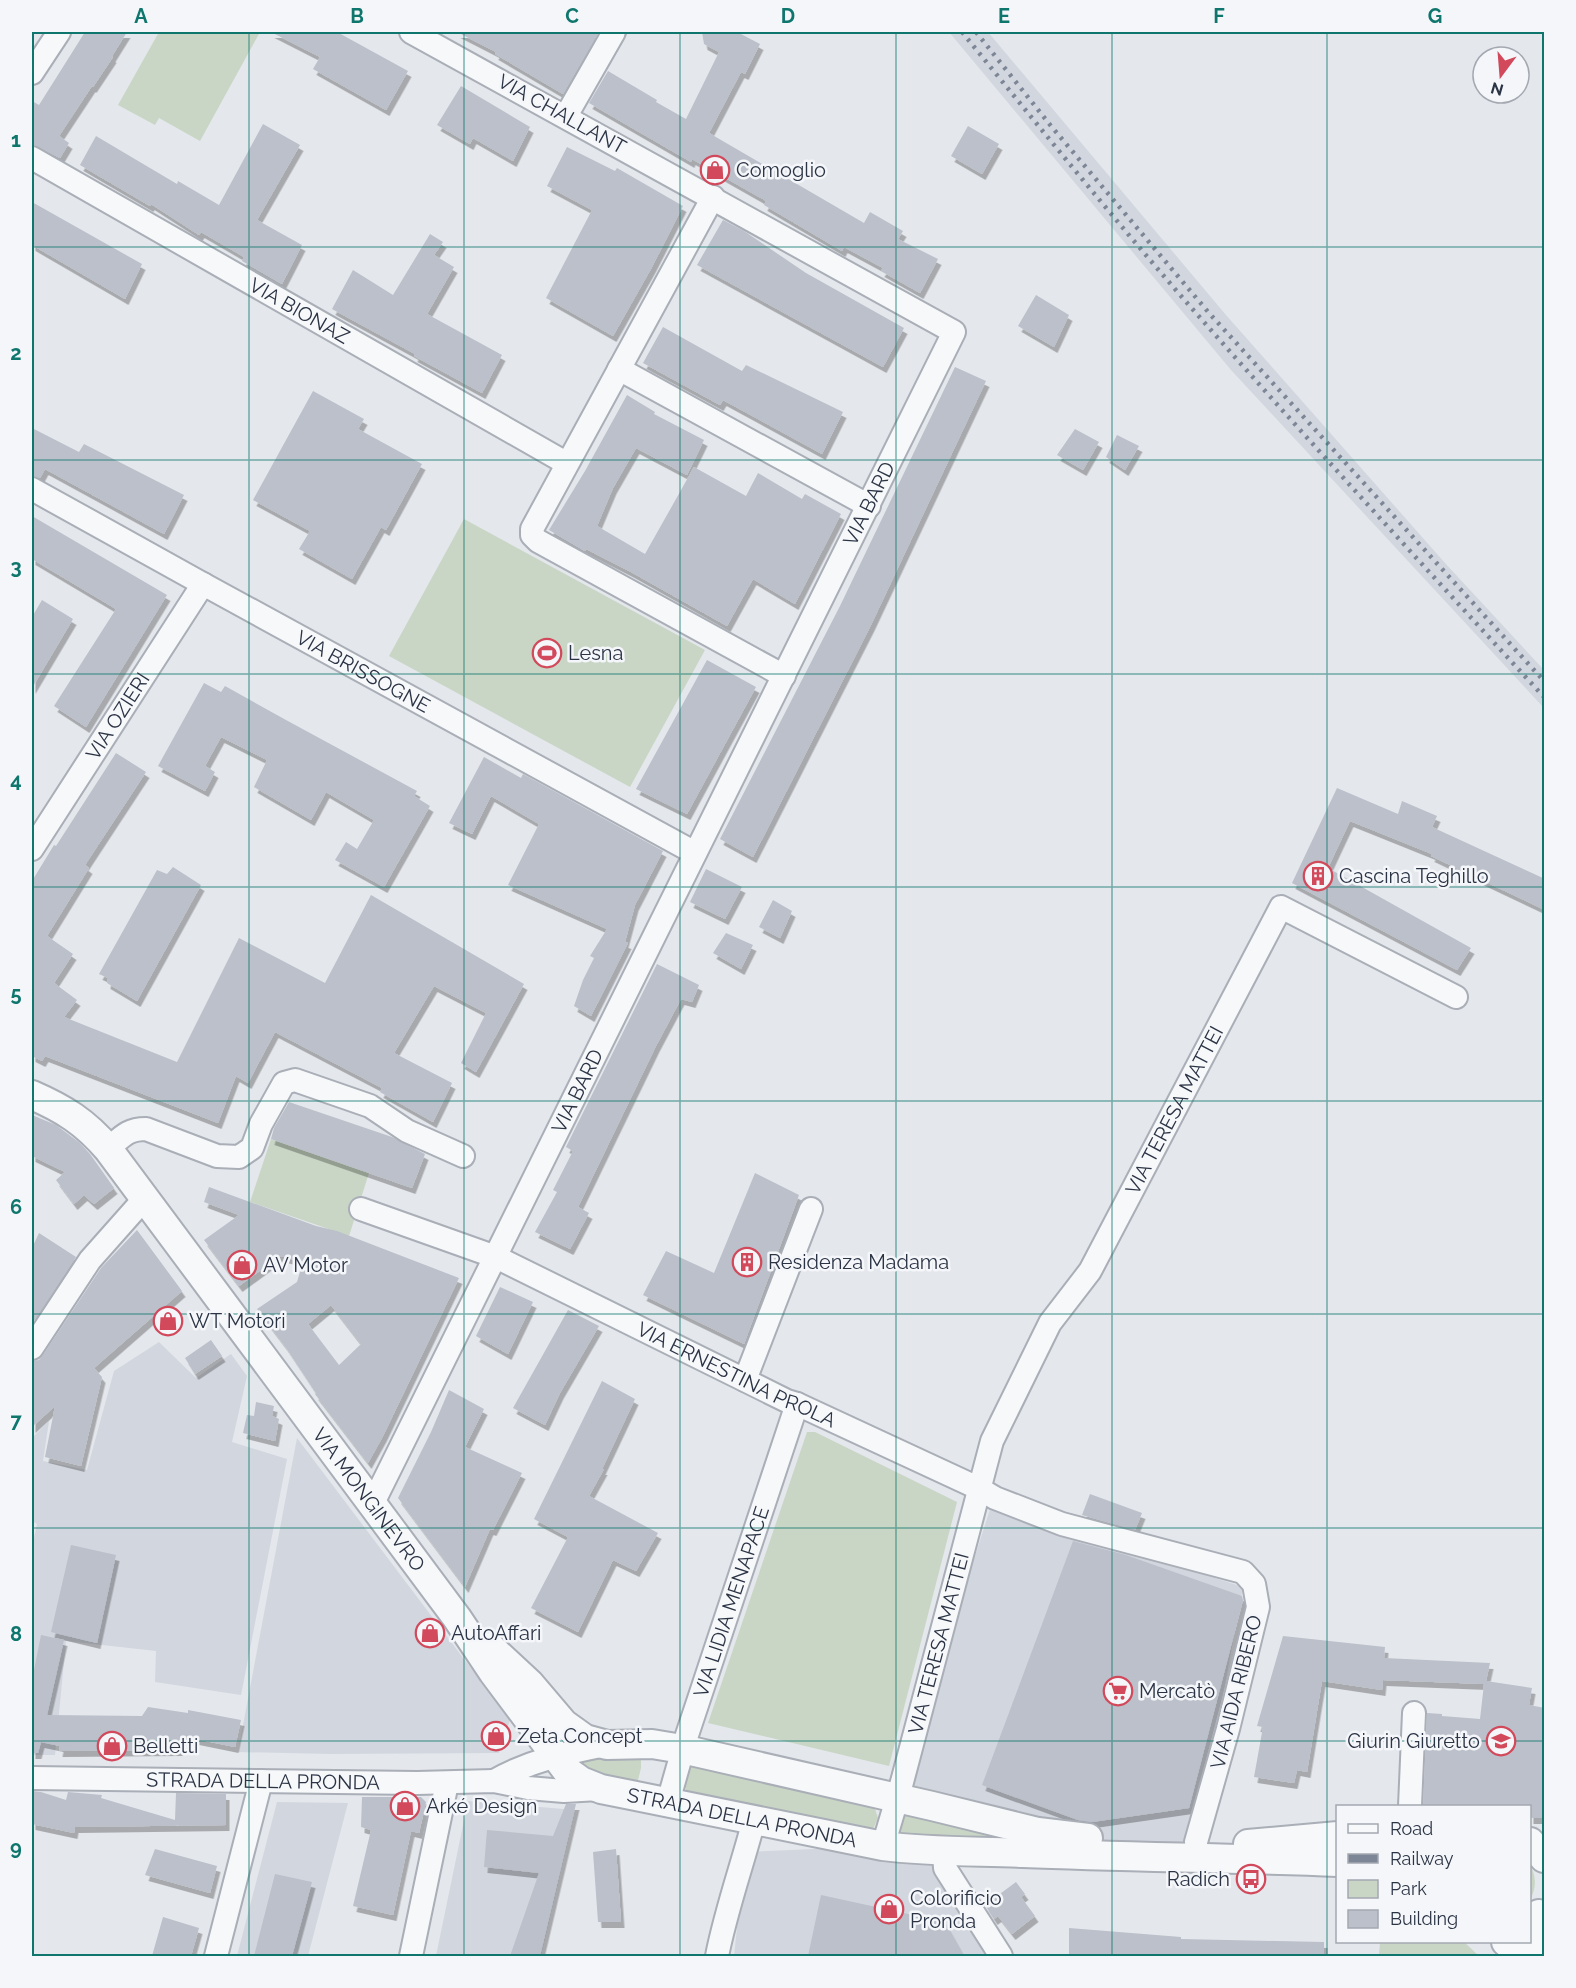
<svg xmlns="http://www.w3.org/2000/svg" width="1576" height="1988" font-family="Raleway,sans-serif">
<defs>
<filter id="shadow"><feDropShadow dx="3.5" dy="6" stdDeviation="0" flood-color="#0004"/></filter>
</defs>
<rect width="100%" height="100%" fill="#e4e7ec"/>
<path fill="#d2d6de" d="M949,32H988L1226,315L1445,563L1544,670V708L1231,370Z
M159,1342L196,1378L231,1354L247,1376L232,1442L287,1459L241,1695L155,1682L156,1651L66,1641L55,1755H32V1547L37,1524L32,1521V1438L49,1421L43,1461L87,1470L114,1371Z
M297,1438L510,1720L499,1753L331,1754L238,1752Z
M991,1506L1243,1587L1196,1842L944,1852L1007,1956H734L745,1852L883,1846Z
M468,1801L575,1810L541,1956H436Z
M277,1802L348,1803L308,1956H237Z"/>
<path fill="#c9d6c5" d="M159,32H260L200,141L159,118L155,125L118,105Z
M464,519L705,650L630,787L389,656Z
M271,1139L369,1173L349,1236L250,1202Z
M807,1432H815L957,1502L889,1766L708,1723Z
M641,1754V1768L637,1784L584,1774L569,1758Z
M693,1765L873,1803L878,1818L874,1827L866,1832L694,1799C684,1789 682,1784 685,1771Z
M903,1812L1060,1849L897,1834Z
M1530,1864C1536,1876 1537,1887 1530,1900Z
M1380,1942H1464L1479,1956H1379Z"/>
<path fill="#bbc0ca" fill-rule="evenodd" filter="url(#shadow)" d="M85,32H127L112,56L113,57L93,87L92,86L59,136L69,143L60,158L32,144V101L39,105Z
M271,32H337L408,71L386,110L313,69L320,57Z
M457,32H599L563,94L495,54L496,52Z
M702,32H737L760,44L745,74L741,72L709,133L864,223L870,212L903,231L898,239L938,259L920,293L881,271L883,268L844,247L842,251L764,205L766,201L692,159L691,162L589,103L608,71L657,100L656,102L686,119L719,52L704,44Z
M461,86L530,127L513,161L473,138L470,144L437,125Z
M263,124L300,145L257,220L302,245L282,284L242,261L244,257L201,232L199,235L151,204L150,206L80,165L96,136L177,184L178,181L219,205Z
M968,126L999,144L982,174L951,156Z
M567,147L615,171L617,168L683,206L652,267L613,336L546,298L592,210L547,186Z
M32,202L142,264L125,299L32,245Z
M723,220L744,231L806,273L904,328L883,367L697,265Z
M430,234L443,242L434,255L454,267L427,314L502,355L482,393L414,356L415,354L332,309L353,270L393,295Z
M1036,295L1069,315L1054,347L1018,326Z
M663,327L742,371L746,365L843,412L822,454L723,400L720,405L643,363Z
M955,367L986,381L871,625L753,857L720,839L840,606Z
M313,391L364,419L358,429L422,464L386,530L381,527L352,579L299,549L310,531L253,500Z
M627,395L655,412L654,414L704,440L687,475L636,448L613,488L597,526L645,554L694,467L746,496L758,473L802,499L805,494L841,514L795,604L753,579L727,626L631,572L586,549L585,551L549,530L585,471Z
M32,428L79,452L84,444L184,495L164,534L45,469L40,478L32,476Z
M1075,429L1099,442L1083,470L1057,455Z
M1117,435L1139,446L1125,470L1106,457Z
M32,516L167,595L86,727L54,706L116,609L32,559Z
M42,600L73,619L32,688V617Z
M707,660L756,687L687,814L636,789Z
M204,683L221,692L225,686L286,720L417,791L414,796L430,806L384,887L335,860L346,842L357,849L374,820L326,792L311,820L254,787L267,760L221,737L205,766L215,772L205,791L158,766Z
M116,753L146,772L85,865L89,868L47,936L73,954L54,983L77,1000L64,1017L177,1062L239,938L325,983L371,895L524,984L476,1072L461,1063L486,1013L434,986L394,1053L452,1083L433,1122L380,1092L382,1088L275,1032L248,1083L236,1076L218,1123L45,1056L42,1061L32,1056V881L54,845L56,846Z
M484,757L521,778L523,774L663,851L635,905L625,942L628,943L591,1016L574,1006L583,980L594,958L590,956L607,929L508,885L539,824L491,796L472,834L449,823Z
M1337,788L1398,814L1402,801L1437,816L1432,827L1545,879V910L1431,856L1432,854L1350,821L1328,868L1471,948L1457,970L1292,883Z
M173,867L201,885L137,1001L107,983L108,978L99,974L157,870L167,874Z
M706,869L742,887L725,919L690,902Z
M773,900L792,911L780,938L759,927Z
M726,933L753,945L741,969L713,953Z
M657,964L699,985L692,1002L681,999L656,1046L578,1207L589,1213L570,1249L535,1232L557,1192L553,1190L573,1151L566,1147Z
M289,1102L392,1137L425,1154L412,1188L271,1139L274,1128Z
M32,1115L56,1125L80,1143L90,1154L114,1188L94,1204L84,1195L74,1204L56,1180L65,1172L32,1156Z
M755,1173L799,1195L744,1344L643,1295L666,1251L714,1273Z
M209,1187L316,1226L337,1231L459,1278L383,1436L368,1463L315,1394L316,1393L285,1346L257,1309L297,1282L303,1262L280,1256L239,1286L204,1240L239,1215L204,1202ZM331,1305L361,1344L339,1365L308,1324Z
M137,1230L182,1291L94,1368L102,1377L81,1466L45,1457L55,1406L32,1427V1361L39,1360L43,1355L101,1268Z
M39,1233L76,1257L32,1324V1248Z
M500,1287L533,1302L508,1354L476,1336Z
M568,1310L599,1326L560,1393L545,1425L513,1408Z
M211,1340L222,1356L195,1374L185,1358Z
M602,1381L635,1399L602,1469H604L589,1496L658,1533L636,1571L613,1560L578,1632L531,1608L568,1537L534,1519Z
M449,1390L484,1409L465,1447L522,1473L493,1530L490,1529L465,1587L398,1498L431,1432Z
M256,1402L274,1406L272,1416L279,1419L275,1441L243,1433L247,1415L254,1416Z
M1090,1494L1142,1513L1135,1530L1082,1515Z
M1073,1541L1126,1555L1242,1596L1243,1600L1189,1808L1092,1822L1078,1820L982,1785Z
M71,1545L116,1555L97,1643L51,1632Z
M41,1635L64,1640L47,1715L142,1716L148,1707L188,1713V1710L241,1720L235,1747L181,1736L179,1750L59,1751L60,1746L41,1742L38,1753H32V1680Z
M1283,1636L1385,1647L1384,1658L1490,1663L1486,1681L1532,1688L1529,1705L1545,1708V1818H1530V1806H1423L1427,1713L1442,1714V1716L1480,1719L1484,1684L1383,1680L1382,1690L1322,1681L1307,1772L1297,1770L1294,1783L1254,1777L1263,1727L1257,1726Z
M32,1791L41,1792L66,1800L68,1792L102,1795L101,1798L175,1820L176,1793L226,1794V1825L75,1827L74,1833L32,1824Z
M362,1797H421L426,1802L419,1833L411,1831L393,1915L353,1906L371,1830L361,1827Z
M566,1804H576L540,1956H510L539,1873L484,1867L487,1830L553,1836Z
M155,1849L217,1866L210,1893L145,1875Z
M616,1849L621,1922H598L593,1852Z
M275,1874L312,1882L292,1956H254Z
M1016,1882L1025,1894L1021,1897L1035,1916L1012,1934L998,1916L994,1919L985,1905Z
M821,1895L945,1922L964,1956H808Z
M163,1917L199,1928L191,1956H152Z
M1069,1928L1181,1937V1939L1324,1942V1956H1069Z"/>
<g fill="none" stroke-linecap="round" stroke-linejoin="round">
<g stroke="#a9aeb7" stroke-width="26">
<g id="minor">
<path d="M32,73L59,32"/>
<path d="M566,116L614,32"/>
<path id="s1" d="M32,158L566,463"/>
<path d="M713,197L532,529V535L538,541L784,676"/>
<path d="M619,369L869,506"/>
<path id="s2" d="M32,489L203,584L695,853"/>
<path id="s3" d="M32,849L203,584"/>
<path d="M108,1149C122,1137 127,1129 146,1129L217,1156L239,1157L252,1148L261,1124L284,1083L295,1080L370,1106L407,1131L463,1156"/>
<path id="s4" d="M361,1209L496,1257L787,1401L797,1404L978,1488L995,1498L1062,1524L1243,1572L1254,1584L1258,1607L1228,1729L1196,1842"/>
<path d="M32,1348L90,1260L145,1198"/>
<path d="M745,1380L811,1209"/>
<path id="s5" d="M372,1505L954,332L411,32"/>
<path id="s6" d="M32,1778L417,1783L494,1781L528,1788L564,1791L599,1789"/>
<path d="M494,1781C529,1761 566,1753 606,1745"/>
<path id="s7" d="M668,1802L687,1735L797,1404"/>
<path d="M1410,1806L1414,1713"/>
<path id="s8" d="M883,1846L902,1782L992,1441L1050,1323L1090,1271L1281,907L1456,997"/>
<path d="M944,1852L945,1868L1001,1956"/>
<path d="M216,1956L261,1781"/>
<path d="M411,1956L447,1783"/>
<path d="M717,1956C726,1910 742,1866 754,1820"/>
</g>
</g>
<g stroke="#a9aeb7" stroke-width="32">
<g id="tertiary">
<path id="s9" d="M32,1095C64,1109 85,1122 108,1149L457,1618L493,1672L555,1755L567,1771L581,1781L601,1789L631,1795L883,1846C930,1852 976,1851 1023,1853C1128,1857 1233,1858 1338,1862"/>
<path d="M490,1647L530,1684L564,1724L585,1739L607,1745L652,1744L682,1749L932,1806L1038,1832L1088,1838"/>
<path d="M1530,1842L1544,1858"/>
<path d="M1248,1844L1338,1836"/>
<path d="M1539,1914L1538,1936L1544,1956"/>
<path d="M1506,1942L1523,1956"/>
</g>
</g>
<use href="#minor" stroke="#f7f8fa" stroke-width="22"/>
<use href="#tertiary" stroke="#f7f8fa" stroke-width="28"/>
<path stroke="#7d8696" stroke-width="4.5" stroke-dasharray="3 6" stroke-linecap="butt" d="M962,32C1041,129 1120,227 1203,321C1315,448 1430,573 1544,697
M976,32L1051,126L1209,313L1544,681"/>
</g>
<path fill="none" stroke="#0f766e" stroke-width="1.5" stroke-opacity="0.55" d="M249,32V1956M464,32V1956M680,32V1956M896,32V1956M1112,32V1956M1327,32V1956M32,247H1544M32,460H1544M32,674H1544M32,887H1544M32,1101H1544M32,1314H1544M32,1528H1544M32,1741H1544"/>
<defs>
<g id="shop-ring" transform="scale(1.5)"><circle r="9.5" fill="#f4f6f9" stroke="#d1495b" stroke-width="1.5"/><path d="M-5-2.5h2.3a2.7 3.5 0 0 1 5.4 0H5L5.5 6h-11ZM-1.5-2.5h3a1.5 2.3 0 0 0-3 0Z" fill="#d1495b"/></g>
<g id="stadium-ring" transform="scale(1.5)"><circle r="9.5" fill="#f4f6f9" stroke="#d1495b" stroke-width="1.5"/><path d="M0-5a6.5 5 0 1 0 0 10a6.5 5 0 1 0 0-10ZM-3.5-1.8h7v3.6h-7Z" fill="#d1495b"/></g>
<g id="building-ring" transform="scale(1.5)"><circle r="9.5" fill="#f4f6f9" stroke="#d1495b" stroke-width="1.5"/><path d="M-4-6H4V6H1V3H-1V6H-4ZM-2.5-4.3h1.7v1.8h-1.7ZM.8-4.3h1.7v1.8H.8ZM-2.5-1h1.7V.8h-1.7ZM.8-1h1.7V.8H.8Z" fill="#d1495b"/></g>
<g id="supermarket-ring" transform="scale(1.5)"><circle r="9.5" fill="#f4f6f9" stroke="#d1495b" stroke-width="1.5"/><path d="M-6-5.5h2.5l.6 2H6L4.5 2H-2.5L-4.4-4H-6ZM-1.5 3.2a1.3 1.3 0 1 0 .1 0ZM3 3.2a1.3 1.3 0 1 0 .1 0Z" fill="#d1495b"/></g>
<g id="school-ring" transform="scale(1.5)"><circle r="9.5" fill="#f4f6f9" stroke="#d1495b" stroke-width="1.5"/><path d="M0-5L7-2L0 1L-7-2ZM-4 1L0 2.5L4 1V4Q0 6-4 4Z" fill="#d1495b"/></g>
<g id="bus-ring" transform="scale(1.5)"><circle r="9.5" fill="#f4f6f9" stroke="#d1495b" stroke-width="1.5"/><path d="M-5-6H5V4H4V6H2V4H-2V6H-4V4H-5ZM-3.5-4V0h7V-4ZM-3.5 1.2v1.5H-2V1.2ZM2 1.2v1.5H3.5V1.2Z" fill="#d1495b"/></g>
</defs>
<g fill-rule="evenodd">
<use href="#shop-ring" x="715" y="170"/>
<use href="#stadium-ring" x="547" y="653"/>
<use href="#building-ring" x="1318" y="876"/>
<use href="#building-ring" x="747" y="1262"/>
<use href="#shop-ring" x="242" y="1265"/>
<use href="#shop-ring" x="168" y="1321"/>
<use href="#shop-ring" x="430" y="1633"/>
<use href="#supermarket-ring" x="1118" y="1691"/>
<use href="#shop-ring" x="496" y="1736"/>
<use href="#school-ring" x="1501" y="1741"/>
<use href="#shop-ring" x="112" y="1746"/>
<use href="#shop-ring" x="405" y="1806"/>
<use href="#bus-ring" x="1251" y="1879"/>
<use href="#shop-ring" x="889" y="1909"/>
</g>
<g text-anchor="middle" stroke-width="5" stroke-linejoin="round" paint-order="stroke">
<g font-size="20" fill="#2b3445" stroke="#f4f6f9">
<text transform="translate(562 114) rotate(29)" y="7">VIA CHALLANT</text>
<text dy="7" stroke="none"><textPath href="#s1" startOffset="308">VIA BIONAZ</textPath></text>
<text dy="7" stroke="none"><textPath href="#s5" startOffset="1118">VIA BARD</textPath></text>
<text dy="7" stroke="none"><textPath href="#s2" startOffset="378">VIA BRISSOGNE</textPath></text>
<text dy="7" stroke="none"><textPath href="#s3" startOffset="158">VIA OZIERI</textPath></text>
<text dy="7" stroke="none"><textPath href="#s5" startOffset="462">VIA BARD</textPath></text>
<text dy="7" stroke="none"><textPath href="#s8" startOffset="798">VIA TERESA MATTEI</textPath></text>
<text dy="7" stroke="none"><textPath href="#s4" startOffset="411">VIA ERNESTINA PROLA</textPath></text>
<text dy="7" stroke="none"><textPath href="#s9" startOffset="531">VIA MONGINEVRO</textPath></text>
<text dy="7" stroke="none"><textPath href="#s7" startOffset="210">VIA LIDIA MENAPACE</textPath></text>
<text dy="7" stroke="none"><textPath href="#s8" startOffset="210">VIA TERESA MATTEI</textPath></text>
<text transform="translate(1236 1692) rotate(-76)" y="7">VIA AIDA RIBERO</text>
<text dy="7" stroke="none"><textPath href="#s6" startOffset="231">STRADA DELLA PRONDA</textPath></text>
<text dy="7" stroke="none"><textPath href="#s9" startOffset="1050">STRADA DELLA PRONDA</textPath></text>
</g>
<g font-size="20" fill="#2b3445" stroke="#f4f6f9" text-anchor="start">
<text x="736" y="177">Comoglio</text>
<text x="568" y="660">Lesna</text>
<text x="1339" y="883">Cascina Teghillo</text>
<text x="768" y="1269">Residenza Madama</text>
<text x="263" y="1272">AV Motor</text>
<text x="189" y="1328">WT Motori</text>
<text x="451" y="1640">AutoAffari</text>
<text x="1139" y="1698">Mercatò</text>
<text x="517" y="1743">Zeta Concept</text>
<text x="1480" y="1748" text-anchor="end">Giurin Giuretto</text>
<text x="133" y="1753">Belletti</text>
<text x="426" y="1813">Arké Design</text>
<text x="1230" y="1886" text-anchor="end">Radich</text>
<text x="910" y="1905">Colorificio<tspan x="910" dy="23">Pronda</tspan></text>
</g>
</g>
<rect width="1576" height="1988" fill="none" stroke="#f4f6f9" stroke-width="66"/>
<rect x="1336" y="1805" width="195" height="138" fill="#f4f6f9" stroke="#a4a8b1" stroke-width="1.5"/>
<rect x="1348" y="1824" width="30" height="9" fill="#f7f8fa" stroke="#a4a8b1" stroke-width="1.5"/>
<text x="1390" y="1835" font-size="18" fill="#2b3445">Road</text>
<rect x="1348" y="1854" width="30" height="9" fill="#7d8696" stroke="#a4a8b1" stroke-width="1.5"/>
<text x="1390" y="1865" font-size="18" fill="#2b3445">Railway</text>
<rect x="1348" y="1880" width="30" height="18" fill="#c9d6c5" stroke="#a4a8b1" stroke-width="1.5"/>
<text x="1390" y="1895" font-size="18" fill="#2b3445">Park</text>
<rect x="1348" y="1910" width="30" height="18" fill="#bbc0ca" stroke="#a4a8b1" stroke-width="1.5"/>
<text x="1390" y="1925" font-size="18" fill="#2b3445">Building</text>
<g transform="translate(1501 75) rotate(196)"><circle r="28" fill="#f4f6f9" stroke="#a4a8b1" stroke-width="1.5"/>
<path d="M0-4.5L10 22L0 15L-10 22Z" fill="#d1495b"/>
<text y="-9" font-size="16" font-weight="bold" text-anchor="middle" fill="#2b3445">N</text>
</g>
<rect x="33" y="33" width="1510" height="1922" fill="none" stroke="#0f766e" stroke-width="2"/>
<g font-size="20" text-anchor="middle" font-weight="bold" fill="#0f766e">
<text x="141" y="23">A</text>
<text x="357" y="23">B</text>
<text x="572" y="23">C</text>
<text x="788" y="23">D</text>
<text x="1004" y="23">E</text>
<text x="1219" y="23">F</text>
<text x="1435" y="23">G</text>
<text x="16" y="147">1</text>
<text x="16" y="360">2</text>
<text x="16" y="574">3</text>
<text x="16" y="787">4</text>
<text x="16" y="1001">5</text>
<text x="16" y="1214">6</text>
<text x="16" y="1428">7</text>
<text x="16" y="1641">8</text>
<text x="16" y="1855">9</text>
</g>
</svg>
